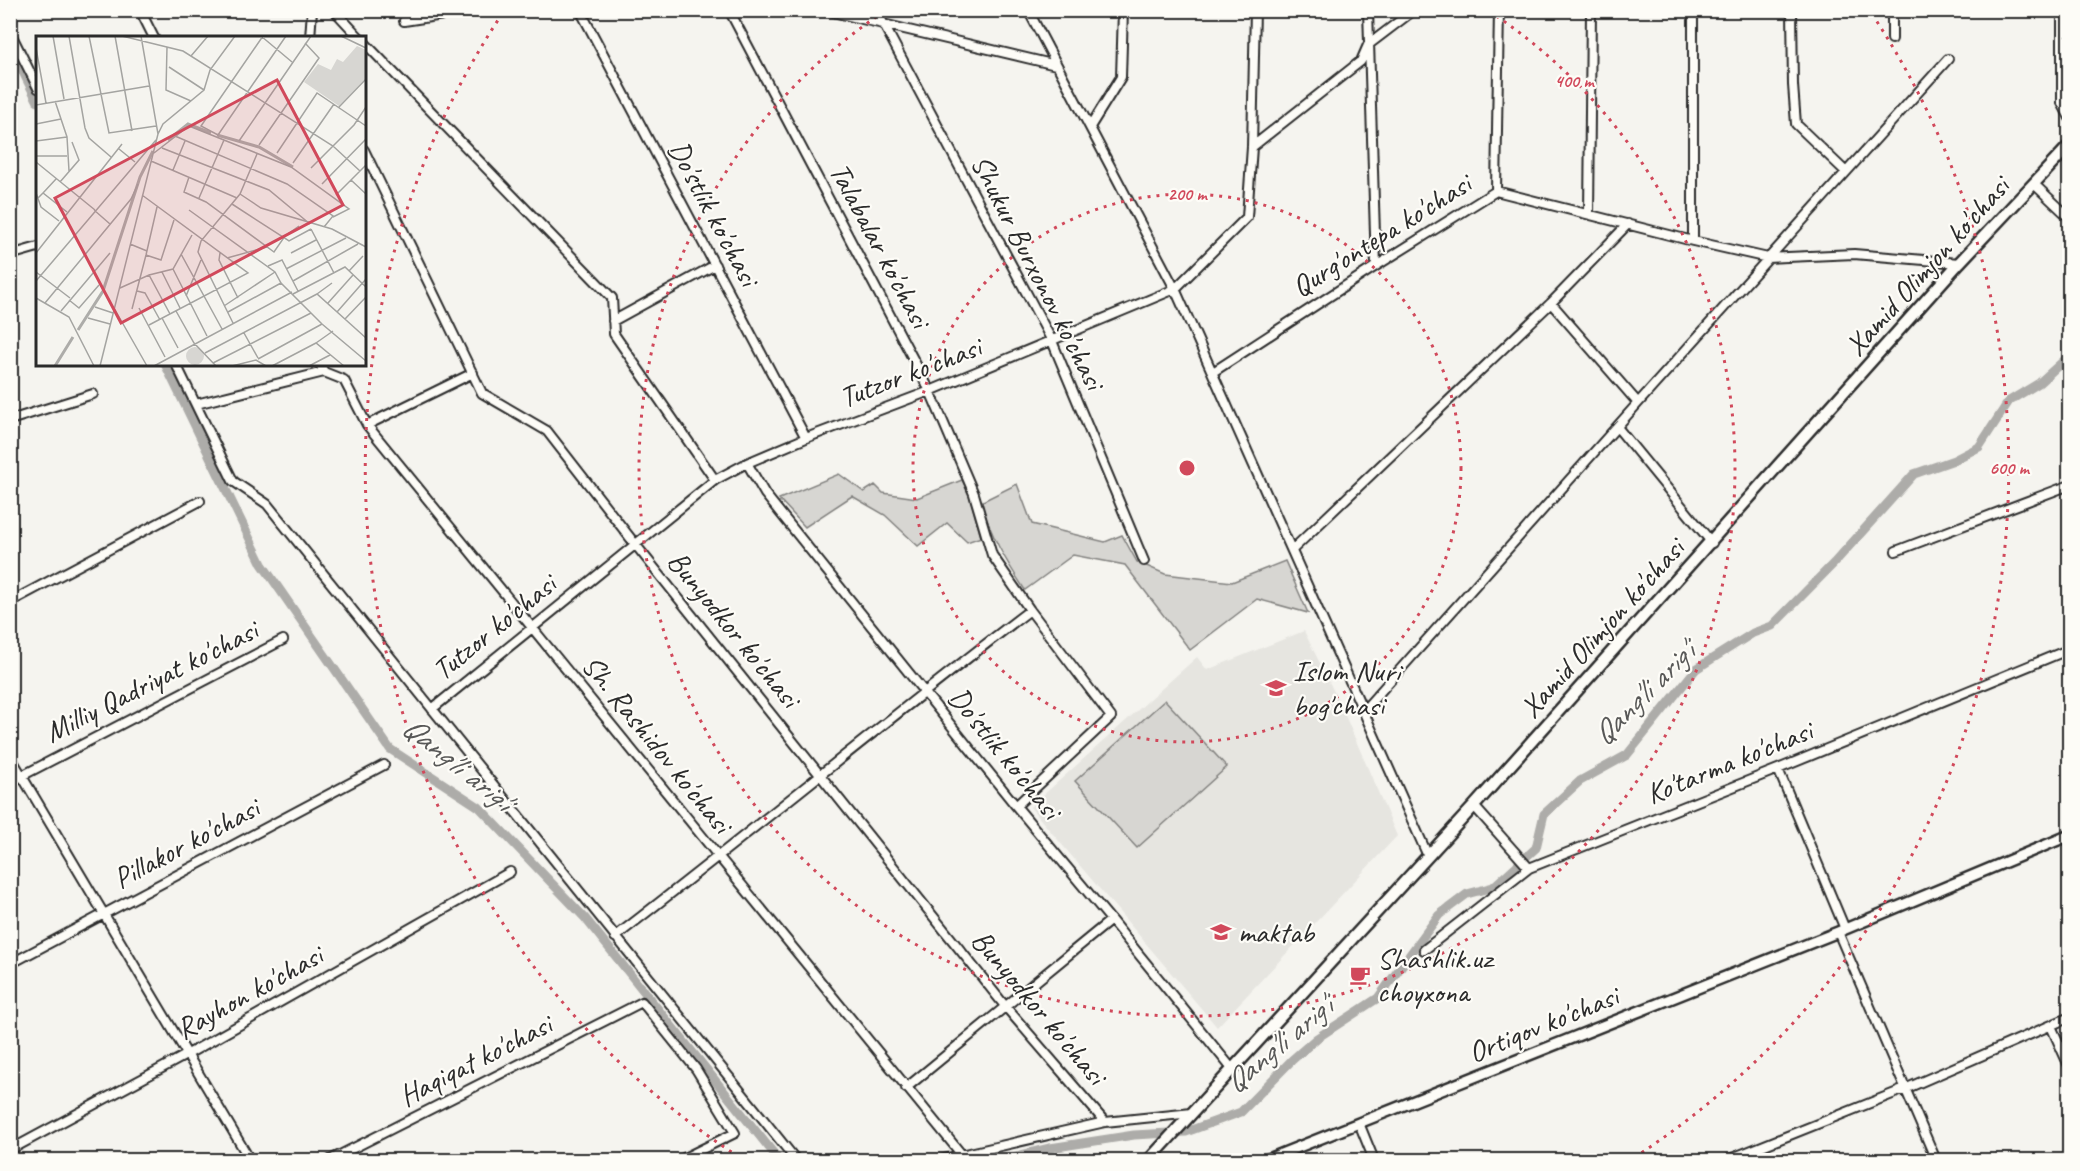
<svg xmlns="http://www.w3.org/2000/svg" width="2080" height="1171" font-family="Caveat,sans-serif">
<rect width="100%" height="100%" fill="#f5f4ef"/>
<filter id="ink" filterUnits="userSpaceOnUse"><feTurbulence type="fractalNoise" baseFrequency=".0167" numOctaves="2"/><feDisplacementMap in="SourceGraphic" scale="12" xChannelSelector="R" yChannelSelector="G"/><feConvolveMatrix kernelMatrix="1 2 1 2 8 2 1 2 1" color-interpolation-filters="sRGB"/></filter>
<g filter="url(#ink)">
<path fill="#e6e5e0" d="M1304,631L1341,706L1397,836L1217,1027L1030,807L1197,657L1207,670Z"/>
<path fill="#d7d6d2" stroke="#81807e" stroke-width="1.5" d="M839,474L864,492L875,485L883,493L917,498L962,480L969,494L981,537L967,542L947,523L918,546L885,515L852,496L805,527L779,499Z
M1017,484L1032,524L1105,542L1122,535L1137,562L1165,574L1232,582L1285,561L1308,613L1257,599L1190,650L1125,565L1073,555L1025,590C1006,561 990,535 981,502Z
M1165,700L1227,767L1137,848L1075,781Z"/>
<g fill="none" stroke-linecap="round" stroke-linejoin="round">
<path stroke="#adaca9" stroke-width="9" d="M10,46L38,102
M165,364L262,564L390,749L479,807L585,918L779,1160
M1000,1160L1050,1148L1134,1135L1186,1132L1241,1112L1292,1060L1317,1038L1378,998L1439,915L1467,894L1493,887L1536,848L1544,814L1580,781L1627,755L1696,669L1753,633L1772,626L1834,563L1914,474L1954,460L1979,447L2009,401L2039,383L2070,355"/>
<g stroke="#2b2b2b" stroke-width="12">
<path id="minor" d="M140,10L154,38
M334,10L360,38
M580,10L806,438
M729,10L930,391L974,494L992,555L1030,610L1111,717L1016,806
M824,10L1056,65
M876,10L1052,341L1144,561
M1028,10L1175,289L1428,856
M1368,10L1376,266
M1693,10V241L1768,258L1854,254L1959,263
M1792,10L1793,85L1796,124L1846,172
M2062,10V103L2070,118
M404,21L476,10
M10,32L38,88
M310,38L312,10
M1892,39V10
M364,42L612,298L614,334L715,480
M1090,127L1121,77L1123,10
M1252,147L1361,61L1368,45L1414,10
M364,150L482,393L547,431L635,544L1005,1006L1105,1122
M2034,184L2070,218
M1496,191L1499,10
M1589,214L1591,10
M10,255L38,247
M1551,303L1628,224
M613,321L715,265
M176,364L233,481L267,504L796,1160
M320,364L324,372L344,380L367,425L962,1155
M1213,372L1376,266L1496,191L1693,241
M196,404L324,372
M10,420L93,394
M367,425L473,373
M1617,427L1712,543
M747,463L765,494L1016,806L1111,920L1233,1070
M1292,550L1551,303L1638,403L1948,59
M1896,551L2070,485
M10,602L200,501
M432,709L715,480L747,463L806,438L930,391L1175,289L1247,217L1252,147L1255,10
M1364,710L1638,403
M10,756L250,1160
M1778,769L1845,929
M10,782L283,640
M1474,806L1529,868
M1838,932L1936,1160
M615,937C755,829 890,717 1030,610
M1424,950L1529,868L1778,769L2070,649
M10,964L384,765
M2051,1026L2070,1068
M906,1088L1111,920
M1359,1123L1374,1160
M10,1150L188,1054L510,872
M330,1160L642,1002L696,1069L735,1133L680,1160
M939,1160L1105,1122L1192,1113
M1727,1160L1905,1089L2070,1017"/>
</g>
<g stroke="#2b2b2b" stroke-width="14">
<path id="tertiary" d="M1266,1160L1838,932L2070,835"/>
</g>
<g stroke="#2b2b2b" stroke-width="15">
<path id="secondary" d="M1149,1160L1474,806L1959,263L2070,145"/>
</g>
<use href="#minor" stroke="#fdfcf7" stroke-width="8"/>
<use href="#tertiary" stroke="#fdfcf7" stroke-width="9"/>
<use href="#secondary" stroke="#fdfcf7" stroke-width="10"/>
</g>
</g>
<g fill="none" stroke="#d1495b" stroke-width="3" stroke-dasharray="3 6">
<circle cx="1187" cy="468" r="274"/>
<path d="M1489 11A548 548 0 1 1 885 11"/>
<path d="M739 1157A822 822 0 0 1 502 14M1872 14A822 822 0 0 1 1635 1157"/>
</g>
<defs>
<g id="school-bare" transform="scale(1.62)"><path d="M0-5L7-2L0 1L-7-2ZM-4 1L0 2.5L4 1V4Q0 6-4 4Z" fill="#d1495b" stroke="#fdfcf7" stroke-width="2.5" paint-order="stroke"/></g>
<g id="cafe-bare" transform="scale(1.62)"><path d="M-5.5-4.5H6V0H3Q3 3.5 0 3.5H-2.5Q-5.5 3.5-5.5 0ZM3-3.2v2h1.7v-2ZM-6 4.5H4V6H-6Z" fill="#d1495b" stroke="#fdfcf7" stroke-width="2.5" paint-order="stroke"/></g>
</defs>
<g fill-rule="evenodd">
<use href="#school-bare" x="1276" y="688"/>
<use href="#school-bare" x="1221" y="932"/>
<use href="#cafe-bare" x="1360" y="975"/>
</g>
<g text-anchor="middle" stroke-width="4.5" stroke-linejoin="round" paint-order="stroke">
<g font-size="30" fill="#2b2b2b" stroke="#fdfcf7">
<text transform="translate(714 213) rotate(62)" y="10">Do'stlik ko'chasi</text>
<text transform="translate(1381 235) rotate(-32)" y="10">Qurg'ontepa ko'chasi</text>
<text transform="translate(880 245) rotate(62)" y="10">Talabalar ko'chasi</text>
<text transform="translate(1927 266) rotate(-48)" y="10">Xamid Olimjon ko'chasi</text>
<text transform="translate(1038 272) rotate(63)" y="10">Shukur Burxonov ko'chasi</text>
<text transform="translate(910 372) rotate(-21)" y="10">Tutzor ko'chasi</text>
<text transform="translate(494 627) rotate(-39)" y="10">Tutzor ko'chasi</text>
<text transform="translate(1602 628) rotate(-48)" y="10">Xamid Olimjon ko'chasi</text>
<text transform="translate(734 629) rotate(51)" y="10">Bunyodkor ko'chasi</text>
<text transform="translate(151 681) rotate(-27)" y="10">Milliy Qadriyat ko'chasi</text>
<text transform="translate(657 744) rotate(51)" y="10">Sh. Rashidov ko'chasi</text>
<text transform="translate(1005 753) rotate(51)" y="10">Do'stlik ko'chasi</text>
<text transform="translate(1729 762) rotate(-22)" y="10">Ko'tarma ko'chasi</text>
<text transform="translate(186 843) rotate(-28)" y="10">Pillakor ko'chasi</text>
<text transform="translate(249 992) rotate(-29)" y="10">Rayhon ko'chasi</text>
<text transform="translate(1039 1007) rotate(50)" y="10">Bunyodkor ko'chasi</text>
<text transform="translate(1543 1024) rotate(-22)" y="10">Ortiqov ko'chasi</text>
<text transform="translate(475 1060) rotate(-27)" y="10">Haqiqat ko'chasi</text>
</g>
<g font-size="30" fill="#2b2b2b" stroke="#fdfcf7" text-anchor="start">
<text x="1293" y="681">Islom Nuri<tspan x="1293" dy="34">bog'chasi</tspan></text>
<text x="1238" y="942">maktab</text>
<text x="1377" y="968">Shashlik.uz<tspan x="1377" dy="34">choyxona</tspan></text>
</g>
<g font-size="32" font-style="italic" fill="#585857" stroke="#fdfcf7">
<text transform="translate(1643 693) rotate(-45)" y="11">Qang'li arig'i</text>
<text transform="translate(458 763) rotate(39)" y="11">Qang'li arig'i</text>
<text transform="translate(1278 1044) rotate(-40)" y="11">Qang'li arig'i</text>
</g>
</g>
<g transform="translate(36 36)">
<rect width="330" height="330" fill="#f5f4ef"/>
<path d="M321,10L330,14V42L303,70L268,46L282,28L295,34L301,23L307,26ZM150 320a9 9 0 1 1 18 0a9 9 0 1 1-18 0Z" fill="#d7d6d2"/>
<path fill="none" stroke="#adaca9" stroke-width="3" d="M181,99L223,111L257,131M132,104L152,88L175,97M42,294L67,255L104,141L117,115M19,330L37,301"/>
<path fill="none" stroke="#a4a4a1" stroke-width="1.5" d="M17,0L28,63M33,0L49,92L53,102L75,121M53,0L73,97L120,90M79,0L96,95M86,0L147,15L297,110L324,135M225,0L256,26M227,0L165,90L182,99L250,0M305,0L330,12M131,11L130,54L155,65M0,12L10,67M155,20L172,0M133,31L168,54M19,65L31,101L33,135M0,69L113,50M303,71L330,43M0,88L25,83M153,90L255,131L313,173L297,181M122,98L127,88L168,54L174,34L199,0M139,100L251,148L297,180L288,191M0,105L31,101M203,105L275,0M223,109L283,22L269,7M126,112L233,154L274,188M83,113L99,126M118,117L153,90M241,117L281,57L330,90M0,120H31M115,125L201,162M0,126L59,174M257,127L298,68M275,132L318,89L330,71M137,134L149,105M153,141L148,156L170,166L238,216L249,200L263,190M315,144L330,158M24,146L43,124L36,106M286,148L330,103M0,157L5,171L23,185M7,157L20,143M204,158L225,172L296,193L330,211M106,159L212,237L113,289M300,159L330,129M2,162L7,157L31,176M163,162L188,104M196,168L253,205L275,193M58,174L74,188M153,174L239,236L245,247L286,288L330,325M275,193L298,237M94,208L111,215M0,217L86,108M184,217L183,224L202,262M255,217L280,204M145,218L186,293M110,219L121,171M191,222L231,211M232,230L246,224L262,255M137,233L171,300M250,233L310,202M313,235L327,220M0,236L34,262M126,236L144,272M113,239L137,233L156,199M0,245L120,104M257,245L322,208M84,252L113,239L134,278M101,255L109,257L124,284M257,258L309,231L330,251M281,258L296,247M150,260L165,224M0,262L33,281L58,330M33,264L43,272L63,249M9,267L95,163L102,148M292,267L317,239M188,270L239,236M59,271L77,277M78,272L111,330M103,272L129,321M96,273L110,219L125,224L138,184M25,275L74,217M140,275L158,307L180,330M192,276L245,247M301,276L330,243M52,282L74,288M126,282L142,312M309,283L330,261M197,287L162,216L165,205L204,158L221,118M208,297L222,322M280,307L297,295M169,317L281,258L330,302M222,323L286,288M177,327L275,277M64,330L122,98L105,0M118,330L256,256M196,330L220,324L230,330M236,330L280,307L308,330M273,330L294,319"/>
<path fill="#d1495b" fill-opacity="0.15" stroke="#d1495b" stroke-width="3" d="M241,44L307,169L85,287L19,162Z"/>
<rect width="330" height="330" fill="none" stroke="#2b2b2b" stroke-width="3"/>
</g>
<circle cx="1187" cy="468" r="9" fill="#d1495b" stroke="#fdfcf7" stroke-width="3"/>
<g font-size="18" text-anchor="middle" font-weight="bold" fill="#d1495b" stroke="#fdfcf7" stroke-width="4.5" stroke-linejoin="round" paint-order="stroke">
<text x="1574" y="87">400 m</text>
<text x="1187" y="200">200 m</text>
<text x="2009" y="474">600 m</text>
</g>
<rect width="2080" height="1171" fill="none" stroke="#fdfcf7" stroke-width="36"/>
<rect x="18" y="18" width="2044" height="1135" fill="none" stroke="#2b2b2b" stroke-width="2" filter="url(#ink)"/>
</svg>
